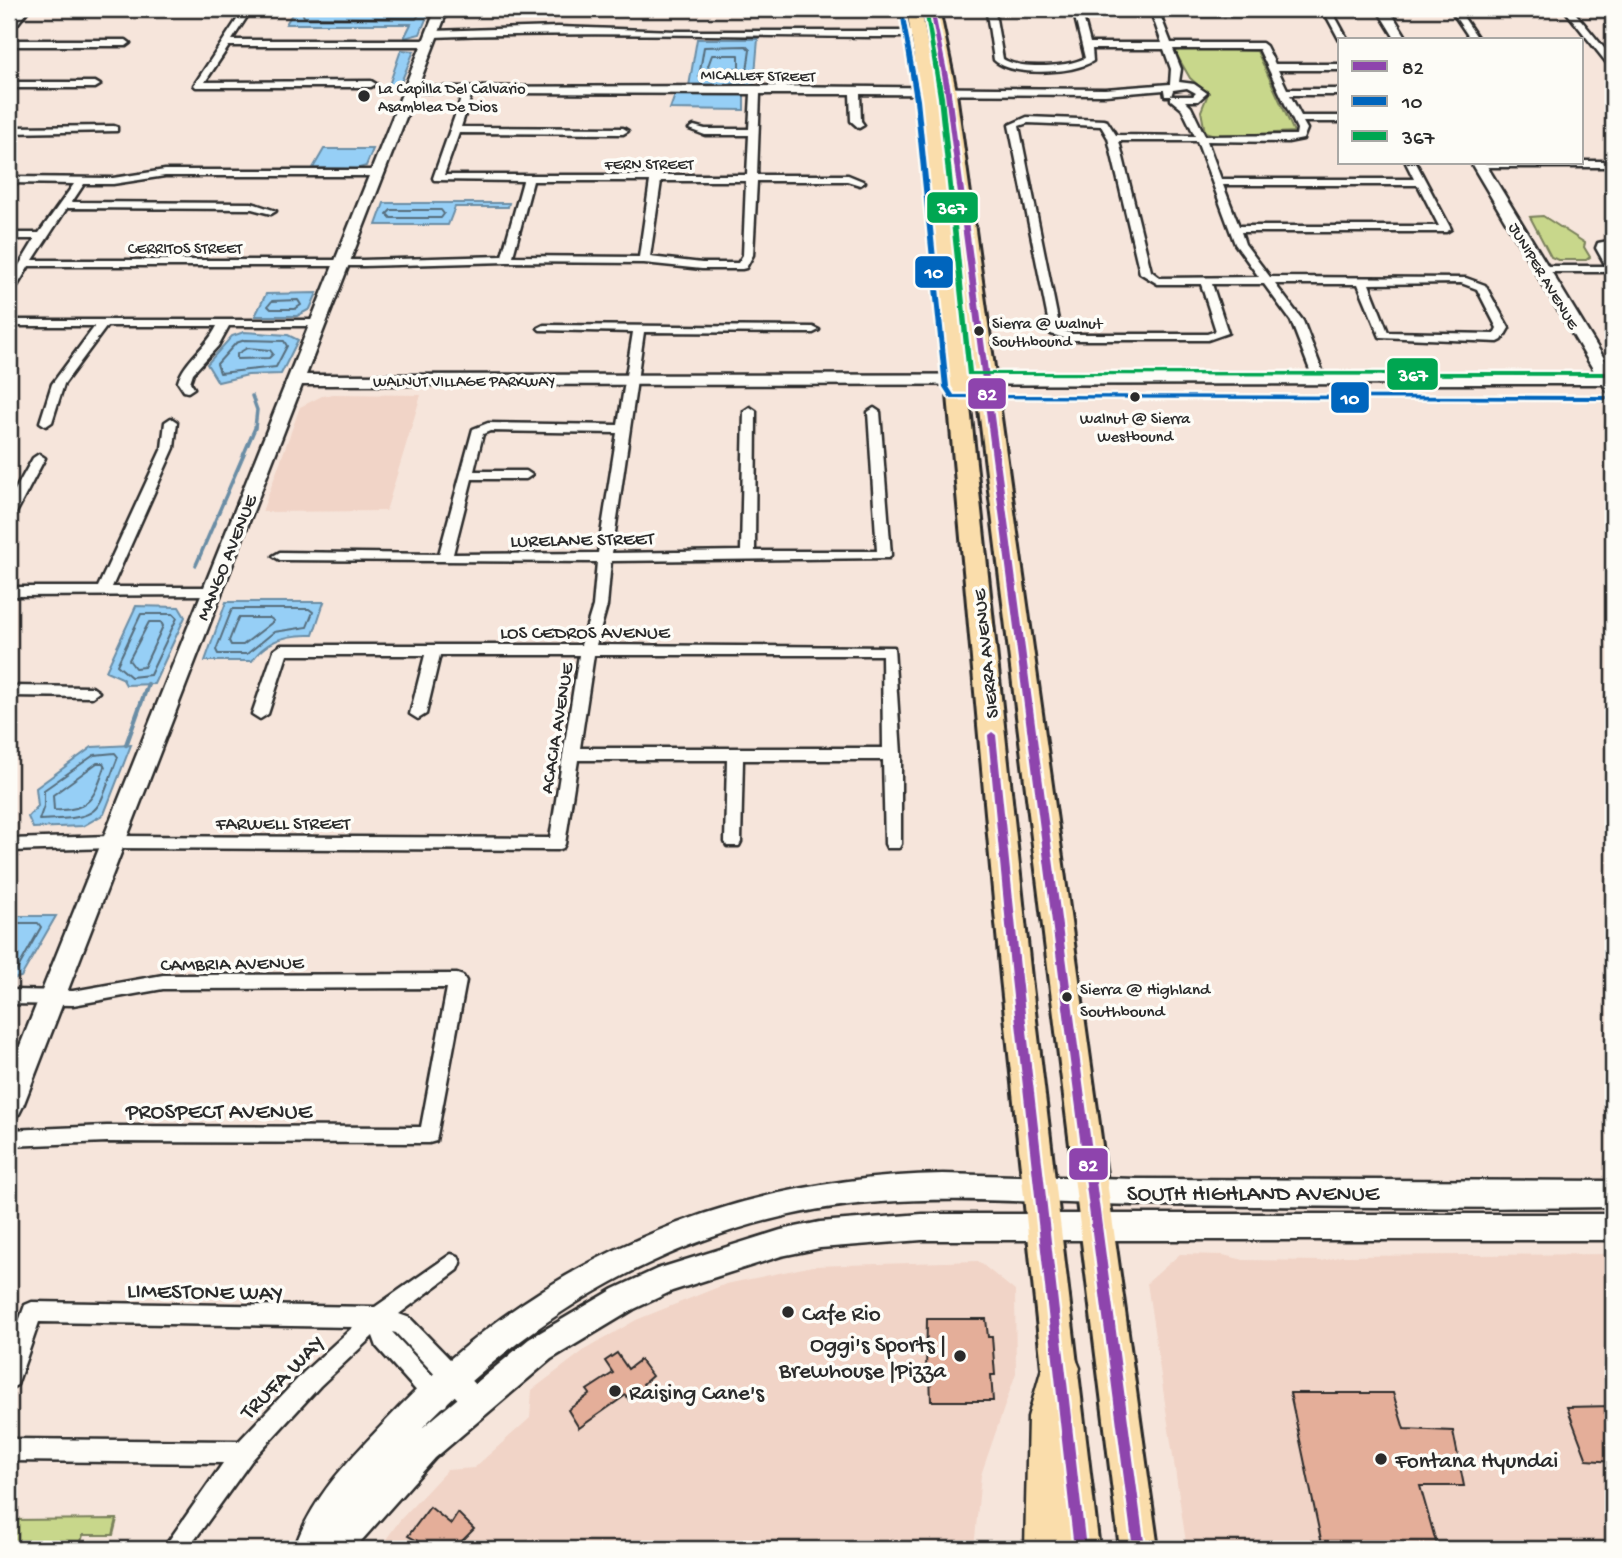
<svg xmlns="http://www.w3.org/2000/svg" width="1622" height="1558" font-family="'Gochi Hand',sans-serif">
<rect width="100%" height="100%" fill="#f6e5db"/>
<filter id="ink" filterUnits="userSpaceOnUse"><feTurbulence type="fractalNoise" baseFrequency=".0143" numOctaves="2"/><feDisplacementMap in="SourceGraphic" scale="14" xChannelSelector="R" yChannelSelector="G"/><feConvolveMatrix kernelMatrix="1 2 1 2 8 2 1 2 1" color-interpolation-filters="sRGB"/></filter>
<g filter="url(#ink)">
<path fill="#f1d4c7" d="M333,394L421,395L386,511L262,512L300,407L322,396Z
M1180,1254L1223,1255L1244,1260L1322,1261L1342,1256L1613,1254V1549H1187L1147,1283Z
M978,1261L1015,1291L1016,1373L981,1475L974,1549H379L400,1520L447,1470L474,1468L530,1418L532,1390L586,1349L636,1320L726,1284L813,1266Z"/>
<path fill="#c8d78b" stroke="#7a815b" stroke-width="2" d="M1183,48L1257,51L1294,132L1218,136L1205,132L1201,111L1208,94L1190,78L1175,52Z
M1543,216L1585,243L1584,247L1590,257L1586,260H1558L1551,257L1530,217Z
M117,1519L113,1535H83L79,1549H9V1520Z"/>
<path fill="#96cff6" stroke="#6b8da5" stroke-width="2" d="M295,9H430L420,34L404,38L411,24H286Z
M697,39H758L754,86H689Z
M401,50L414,51L399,87L388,88Z
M738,94L744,96V110L670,109L675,95Z
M324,149H373L366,166L356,169L313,168Z
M384,203H509L508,207H455L448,225H376Z
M317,293L310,309L297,316H255L266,294Z
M244,332L288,335L298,340L281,374L248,375L218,382L207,364L232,336Z
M226,602H324L313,635C289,634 266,639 252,661H205Z
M136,606L179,607L185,617L154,684L126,685L122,678L106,671Z
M131,745L104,814L83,826L33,828L28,817L38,806L36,788L92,747Z
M9,916H56L21,977L9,980Z"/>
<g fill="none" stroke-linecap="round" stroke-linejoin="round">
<path stroke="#566d7c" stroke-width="2" d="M301,9L304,17L416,19L423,9
M746,46L750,50L746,78L699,77L704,47Z
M712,55H739V68L710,70L708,66Z
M391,210H441L444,214L441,218H391L387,214Z
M298,300L301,305L295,309H271L268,306L272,301Z
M245,340L284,341L287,346L276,367L220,373L217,364L236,343Z
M247,348L270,350L273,354L269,358L237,359V354Z
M232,609H309L313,612L307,627L274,632L247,654H218L216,650Z
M141,614H173L177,618L150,675L131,677L117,665Z
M238,618H270L274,621L243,645H231L229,641Z
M149,622H161L163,626L144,667L135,668L129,660Z
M115,753L118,757C95,815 105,818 39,820L44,806V790L94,755Z
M97,763H103L105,767C94,797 90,812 54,810L53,795Z
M9,923H38L41,927L17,970L9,973"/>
<path stroke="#6b8da5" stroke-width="3.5" d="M196,565L255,428L257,410L252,396"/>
<path stroke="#6b8da5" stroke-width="4.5" d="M126,745L148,684"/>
</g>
<path fill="#e4ae99" stroke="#2b2b2b" stroke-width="2" d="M927,1319H986L988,1337H992L995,1375H991L993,1401H931L930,1375H926Z
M617,1353L628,1369L640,1360L652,1376L643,1384L646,1388L629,1400L626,1395L579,1428L568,1410L590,1394L587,1390L613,1373L605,1361Z
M1290,1393H1393L1404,1429L1453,1431L1464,1486H1420L1438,1549H1323Z
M1613,1406V1462L1587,1460L1567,1407Z
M430,1507L451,1524L458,1513L474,1529L462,1541L476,1549H432L408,1536Z"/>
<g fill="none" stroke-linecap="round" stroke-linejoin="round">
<g stroke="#2b2b2b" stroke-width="5">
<path id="street" d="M21,9H29L12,31L9,32V24Z
M244,9H252L232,40H429L433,43L429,46H229L205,82L371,81L376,84L371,87H196L194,85Z
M990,9H998L995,13L1003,59C1019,70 1069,67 1085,58L1073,9H1081L1090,43H1162L1152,15L1096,12L1092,9H1331L1348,40L1340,41L1326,15H1160L1171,43H1262L1266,46L1275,64H1340V70H1278L1287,89H1340V95H1290L1301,116H1340V122H1303L1307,129L1303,139L1288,142L1207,141L1221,179H1414L1406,163H1416L1451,229L1446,232H1241L1245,244L1270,277L1466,278L1485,285L1509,328L1502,340L1498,342L1380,337L1358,284H1275L1303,321L1325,378L1319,382L1313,378L1291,321L1264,284H1212L1228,333L1208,340H1071L1051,334L1009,125L1027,117L1104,120L1107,121L1116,135L1195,136L1182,109L1171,100V96H1165L1164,90L1105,95L860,94L861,121L864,125L859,128L851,121L850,94H760L757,175H848L865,182L860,185L847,181H757L753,255L746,268L742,269H702L644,263L507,262L363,266H29L13,293L9,294V282L35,239H9V233H39L74,184L9,183V177L113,178L165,170H379L384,173L379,176H165L113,184H84L72,202L252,203L276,211L271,214L252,209L67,208L33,260H363L502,256L523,181L434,180L433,178L463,93L408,92L406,90L411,87L756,86L1105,89L1170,84L1171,69L1164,49H1092L1093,61C1073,74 1012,77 994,60L987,13ZM1173,49H1259L1297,129L1296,135L1205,136L1191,107L1185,101H1198L1207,93L1194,84L1179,82L1181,69ZM1187,88L1196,93L1193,96H1171L1173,90ZM472,93L751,94L749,129H705L694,126L689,129L705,135H749L747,175H444L459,133L623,134L628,131L623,128L461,127ZM1028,123L1101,126L1108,138L1140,273L1158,284H1201L1216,331L1207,334H1072L1060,330L1019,126ZM1119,141H1197L1235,244L1259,277L1160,278L1151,271ZM533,181H650L639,257L513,256ZM661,181H746L743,255L738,263H702L650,257ZM1223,185H1418L1439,226H1239ZM1461,283L1477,289L1497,328L1494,334L1388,332L1369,284Z
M1450,9H1458L1479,40H1471Z
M1564,9H1572L1613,59V68L1610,67Z
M558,27L676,31H919L923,34L919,37C757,37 595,31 433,37L429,34L433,31Z
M9,40H126L130,43L126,46H9Z
M9,82H95L100,85L95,88H9Z
M114,126L117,127V131L9,133V127Z
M1582,161H1613V167H1479L1474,164Z
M1613,240V246L1606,248L1613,260V272H1542L1536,269L1542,266H1606L1596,248L1598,243Z
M9,320H318L324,323L318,326H229L218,346L193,373L190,382L194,388L188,392L184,391L178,382C184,361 207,347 217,326H107L64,384L52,422L46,426L40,422L52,384L95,326H9Z
M544,325L813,327L819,330L813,333L644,332L612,553L741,551L744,411L750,407L756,411L755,551H877L868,412L874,408L880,412L891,555L889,558L611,561L607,606L596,645L894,647L901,754V844L899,848H887L885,844L883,760H743L741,842L739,846H727L725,842L727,760H578L565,844L563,848L557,850L111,848L9,851V839L111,836L550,838L579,655H440L426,714L418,719L410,714L425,655H287L268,714L260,719L252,714L274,650L281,645H581L593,606L597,562L280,560L273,556L280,552L439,554L473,429L488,423L618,425L633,332L540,330L538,328ZM490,431L617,433L598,553L453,554L472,479H526L532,475L526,471H474L483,434ZM594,655H882L883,748H580Z
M171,418L177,422L174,448L112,587H211L216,589L218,592L216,595L9,596V587H98L162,448L165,422Z
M39,454L45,458L16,513L9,517V501L33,458Z
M9,686L92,687L99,692L92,697L9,696Z
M457,974L463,976L466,981L436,1141L429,1143L107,1142L9,1146V1130L107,1126L421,1127L447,988L163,989L73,1005L9,1004V990L73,991L163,975Z
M451,1254L458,1256L461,1263L458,1270L399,1314L410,1318L484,1394L487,1402L484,1410L476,1413L468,1410L396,1333L392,1332L446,1390L449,1398L446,1406L438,1409L430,1406L377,1347L373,1336L320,1386L252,1460L188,1549H163L223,1463L9,1461V1439L239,1441L304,1372L353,1327L39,1322L17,1385L9,1389V1349L25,1305L32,1302L375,1307Z"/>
</g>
<g stroke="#2b2b2b" stroke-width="5">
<path id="secondary" d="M436,9H448L306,375L1596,374L1471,163H1485L1613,373V392L1607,391L1603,384L302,385L23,1106L19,1114L9,1118V1073Z
M1377,9H1389L1408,40H1396Z
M943,1174L1137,1179L1613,1181V1207C1456,1209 1298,1206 1140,1205C1054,1204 968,1196 881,1202C706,1213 543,1302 422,1428L529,1339L614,1289L657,1269L781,1230L820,1222L922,1214H1613V1240H922L820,1248L781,1256L672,1291L634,1309L551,1359L435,1458L354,1549H294C313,1496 347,1462 386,1421C535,1261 725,1178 943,1174Z"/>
</g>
<g stroke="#2b2b2b" stroke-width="6">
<path id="primary" d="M907,9H921L937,98L1031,978L1099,1549H1061L1001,978L921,98Z
M925,9H939L955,86L1158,1549H1120L939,86Z"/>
</g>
<g stroke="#2b2b2b" stroke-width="5">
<path id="highway" d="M1060,1348L1074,1354L1080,1368L1068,1417V1549H1025L1028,1417L1046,1354Z"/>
</g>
<use href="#street" fill="#fdfcf7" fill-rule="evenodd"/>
<use href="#secondary" fill="#fdfcf7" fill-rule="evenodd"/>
<use href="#primary" fill="#faddab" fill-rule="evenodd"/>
<use href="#highway" fill="#faddab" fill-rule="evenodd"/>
<g stroke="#fdfcf7" stroke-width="5">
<path id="bus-1" d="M930,9H934L950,86L1145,1549H1133L944,86Z
M992,732L996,735L1021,978L1086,1549H1074L1011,978L988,735Z"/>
</g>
<g stroke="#fdfcf7" stroke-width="5">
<path id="bus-2" d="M902,10L904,11L920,100L949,387L954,395L1613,396V400L950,398L943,387L914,100L900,11Z"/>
</g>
<g stroke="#fdfcf7" stroke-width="5">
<path id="bus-3" d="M924,9H928L944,97L972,372H1613V376L967,375L938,97Z"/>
</g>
<use href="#bus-1" fill="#8e44ad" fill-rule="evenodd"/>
<use href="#bus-2" fill="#0065bd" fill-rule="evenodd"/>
<use href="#bus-3" fill="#00a651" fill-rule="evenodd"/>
</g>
</g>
<g fill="#2b2b2b" stroke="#fdfcf7" stroke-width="2.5">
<circle cx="364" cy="96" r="7"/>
<circle cx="979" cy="331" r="6"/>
<circle cx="1135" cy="397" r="6"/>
<circle cx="1067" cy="997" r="6"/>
<circle cx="788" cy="1312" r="7"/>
<circle cx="960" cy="1356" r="7"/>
<circle cx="615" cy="1391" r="7"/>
<circle cx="1381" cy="1459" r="7"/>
</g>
<g text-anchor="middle" stroke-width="7" stroke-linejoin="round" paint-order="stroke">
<g font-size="16" fill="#2b2b2b" stroke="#fdfcf7">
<text transform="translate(758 74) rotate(1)" y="6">MICALLEF STREET</text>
<text x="649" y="169">FERN STREET</text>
<text x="185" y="253">CERRITOS STREET</text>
<text transform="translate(1545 275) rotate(59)" y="6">JUNIPER AVENUE</text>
<text x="464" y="386">WALNUT VILLAGE PARKWAY</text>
</g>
<g font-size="16" fill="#2b2b2b" stroke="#fdfcf7" text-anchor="start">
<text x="378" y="93">La Capilla Del Calvario<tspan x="378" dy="18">Asamblea De Dios</tspan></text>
</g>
<g font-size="16" fill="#2b2b2b" stroke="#fdfcf7" text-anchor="start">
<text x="992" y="328">Sierra @ Walnut<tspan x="992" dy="18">Southbound</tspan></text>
<text x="1135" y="423" text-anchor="middle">Walnut @ Sierra<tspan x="1135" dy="18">Westbound</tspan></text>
</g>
<g font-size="17" fill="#2b2b2b" stroke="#fdfcf7" text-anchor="start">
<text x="1080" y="994">Sierra @ Highland<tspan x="1080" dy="22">Southbound</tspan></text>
</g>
<g font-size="19" fill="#2b2b2b" stroke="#fdfcf7">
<text transform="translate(582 538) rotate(-1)" y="7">LURELANE STREET</text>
<text transform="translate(225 557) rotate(-68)" y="7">MANGO AVENUE</text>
<text x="585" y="638">LOS CEDROS AVENUE</text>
<text transform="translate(984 654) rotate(-96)" y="7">SIERRA AVENUE</text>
<text transform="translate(555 728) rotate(-81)" y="7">ACACIA AVENUE</text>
<text x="283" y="829">FARWELL STREET</text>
<text transform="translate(232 962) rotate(-1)" y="7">CAMBRIA AVENUE</text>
</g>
<g font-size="23" fill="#2b2b2b" stroke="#fdfcf7">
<text x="219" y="1118">PROSPECT AVENUE</text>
<text x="1253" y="1200">SOUTH HIGHLAND AVENUE</text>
<text transform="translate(205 1290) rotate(1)" y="8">LIMESTONE WAY</text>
<text transform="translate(281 1376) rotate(-45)" y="8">TRUFA WAY</text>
</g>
<g font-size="23" fill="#2b2b2b" stroke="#fdfcf7" text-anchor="start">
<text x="802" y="1320">Cafe Rio</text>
<text x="946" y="1351" text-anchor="end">Oggi's Sports |<tspan x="946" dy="26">Brewhouse |Pizza</tspan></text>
<text x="629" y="1399">Raising Cane's</text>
<text x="1395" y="1467">Fontana Hyundai</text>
</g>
</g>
<g stroke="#fdfcf7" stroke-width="2.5">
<rect x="926" y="191" width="53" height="33" rx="7" fill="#00a651"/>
<rect x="914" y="255" width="40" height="34" rx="7" fill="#0065bd"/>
<rect x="1386" y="357" width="53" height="34" rx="7" fill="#00a651"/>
<rect x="967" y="377" width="40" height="33" rx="7" fill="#8e44ad"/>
<rect x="1330" y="381" width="40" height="33" rx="7" fill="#0065bd"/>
<rect x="1068" y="1147" width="41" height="34" rx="7" fill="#8e44ad"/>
</g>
<g font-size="19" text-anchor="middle" font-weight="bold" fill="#fff">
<text x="952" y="214">367</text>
<text x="934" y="278">10</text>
<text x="1413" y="381">367</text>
<text x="987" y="400">82</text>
<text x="1350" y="404">10</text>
<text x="1088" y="1171">82</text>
</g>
<rect width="1622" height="1558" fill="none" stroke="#fdfcf7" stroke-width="35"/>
<rect x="18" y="18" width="1587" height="1523" fill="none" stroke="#2b2b2b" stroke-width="2.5" filter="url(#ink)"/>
<rect x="1338" y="38" width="245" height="126" fill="#fdfcf7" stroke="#a9a8a5" stroke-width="2"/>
<rect x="1352" y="61" width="35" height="10" fill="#8e44ad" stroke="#a9a8a5" stroke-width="2"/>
<text x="1402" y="74" font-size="21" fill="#2b2b2b">82</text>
<rect x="1352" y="96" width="35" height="10" fill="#0065bd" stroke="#a9a8a5" stroke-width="2"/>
<text x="1402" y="108" font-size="21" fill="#2b2b2b">10</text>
<rect x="1352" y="131" width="35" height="10" fill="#00a651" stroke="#a9a8a5" stroke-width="2"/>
<text x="1402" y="144" font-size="21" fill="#2b2b2b">367</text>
</svg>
